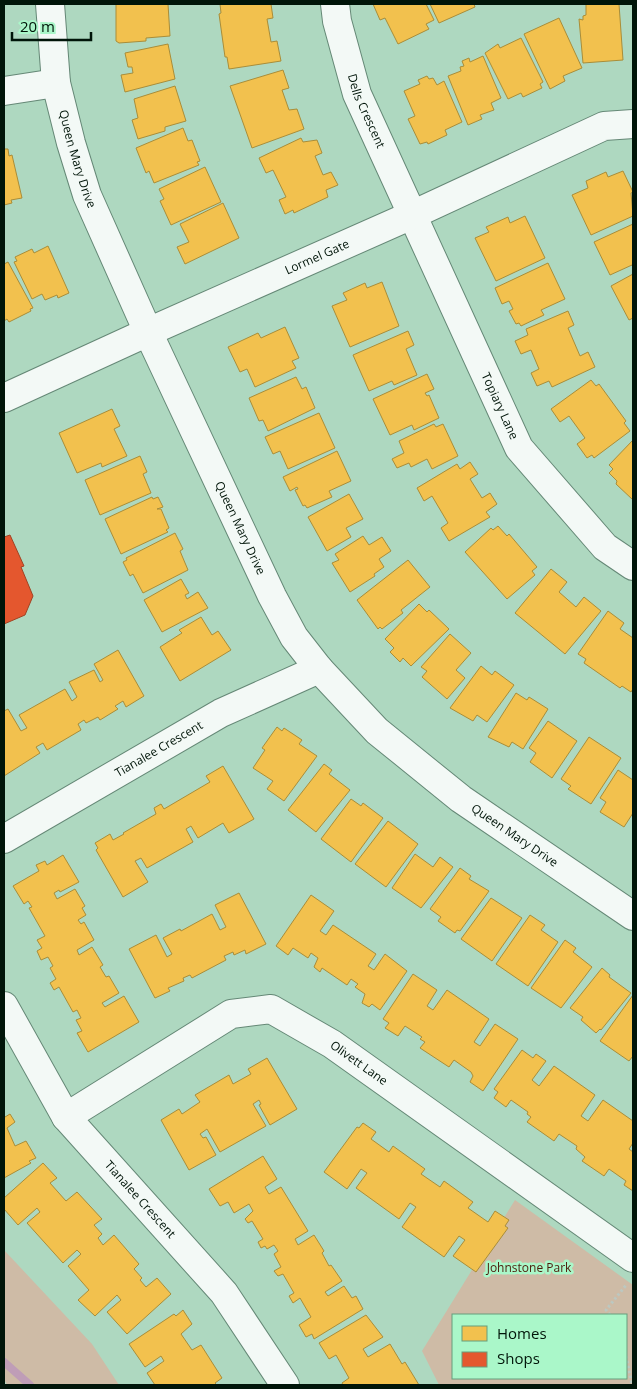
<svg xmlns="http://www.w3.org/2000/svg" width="637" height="1389" font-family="'Open Sans',sans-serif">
<rect width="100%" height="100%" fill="#aed8c0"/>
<path fill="#cebba6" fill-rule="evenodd" d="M515,1200L633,1285V1385H439L422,1351ZM453,1315H626V1378H453Z
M4,1250L92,1344L119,1385H7L4,1379Z"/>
<path fill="#f2c14e" stroke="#a98d39" d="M116,4H168L170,36L146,38V41L119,43L116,41Z
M220,4H271L273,18L267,19L271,42L277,41L281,61L229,69L227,57H225L219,14L221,13Z
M373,4H426L434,20L426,24L429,29L398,44L385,18L380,20Z
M430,4H474L475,7L439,23Z
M586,4H619L623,60L583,63L579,19L583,20V16L586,15Z
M559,18L582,68L563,76L565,81L550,89L524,34Z
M521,38L543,82L540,84L542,88L523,97L521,93L508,99L485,53L498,44L500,48Z
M168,44L175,79L125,92L121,75L133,73L132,67H128L125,53Z
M483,56L501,98L491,103L494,110L480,115L482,119L468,125L448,76L461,71L460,67L464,66L462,61L469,58L470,62Z
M283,70L289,88L282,90L289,110L297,109L304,129L252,148L230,86Z
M427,76L429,79L433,78L437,85L444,81L462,122L445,130L447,135L428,144L427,142L420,144L408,119L415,116L404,91L420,84L418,80Z
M175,86L186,121L165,127V131L138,139L132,120L138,118L134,99Z
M183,128L188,141L192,140L200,161L197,162L199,165L154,183L149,171L146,173L136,148Z
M301,138L303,142L317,140L322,153L315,156L323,175L331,172L338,185L326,190L328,197L294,213L293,210L285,214L279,200L286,197L273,170L266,173L259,158Z
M4,149H8L9,156L12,155L22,198L11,200L12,203L4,205Z
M205,167L221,202L171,225L160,201L164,199L159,189Z
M623,171L633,192L631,193L633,216L591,235L572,195L588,188L586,181L606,172L608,177Z
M223,203L239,238L185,264L177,247L189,242L180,224Z
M525,216L545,258L496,281L475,238L489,232L486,227L508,217L510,223Z
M633,224V267L632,265L610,275L594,242Z
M48,246L69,293L58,298L57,295L45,300L42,294L32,299L14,262L17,261L15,257L32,249L34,253Z
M8,262L33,308L30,309L31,311L9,322L7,319L4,321V264Z
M548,263L565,299L541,310L544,315L521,326L519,323L516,324L509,311L513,309L509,301L502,304L495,288Z
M633,274V318L629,320L611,286Z
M382,282L399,326L350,347L332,306L347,300L343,293L365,283L367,288Z
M568,311L574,325L568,328L580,356L588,352L595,367L552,387L549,381L537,386L531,373L539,369L531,350L521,354L515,341L528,335L526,329Z
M285,327L299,358L292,361L296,368L255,387L247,369L240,372L228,347L258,333L261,338Z
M408,331L414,345L406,349L417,375L394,385L392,381L369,391L353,355Z
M427,374L434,389L425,393L427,396L429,395L439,418L414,430L412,425L390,435L373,399Z
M296,377L302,389L306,387L315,408L268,431L263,420L259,421L249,398Z
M591,380L596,386L599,384L626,421L624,423L630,431L594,458L592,455L587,458L577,444L585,438L569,416L560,422L551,409Z
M112,409L120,426L114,429L127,456L102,467L101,463L77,473L59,433Z
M319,413L335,448L288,469L280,451L273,454L265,437Z
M434,424L436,427L443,424L458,456L432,469L427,459L411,467L409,463L397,468L392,459L404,453L399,441Z
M633,440V500L616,484L617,481L609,473L613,469L609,465Z
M337,451L351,481L329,491L332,497L307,508L305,505L303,506L295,490L298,489L297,487L290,491L283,477Z
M140,456L147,472L143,474L151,493L100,515L85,480Z
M470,462L478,474L470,479L482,498L490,493L497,504L486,512L490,517L449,541L441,528L448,523L432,496L424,501L417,488L457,464L460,469Z
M349,494L363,519L346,528L351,537L327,551L308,517Z
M152,497L153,499L158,497L163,507L157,509H161L169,528L166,530L168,532L121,554L105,519Z
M498,526L507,536L509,534L537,567L532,571L535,575L507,599L465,552L491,528L493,530Z
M175,533L183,549L180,551L188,570L143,593L133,574L130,576L123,562L127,560L126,558Z
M363,536L369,545L382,537L391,551L379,559L384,567L374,574L375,576L350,592L332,563L339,560L335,554Z
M408,560L430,587L401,610L403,613L382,629L380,627L378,629L357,600Z
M551,569L567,582L559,592L576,607L584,597L601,611L565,654L515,613Z
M181,579L189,593L185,595L187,599L198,592L208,608L162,632L144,600Z
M419,604L427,612L429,610L449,629L411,666L403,658L400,662L390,652L394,648L385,639Z
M608,611L624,623L620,629L633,638V689L631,692L622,686L620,688L584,663L586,659L578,654Z
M201,617L212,635L218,631L231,650L180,681L160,647L182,633L179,630Z
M450,634L471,653L456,670L465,678L447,699L422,677L427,671L421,667Z
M118,650L144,696L126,707L123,701L115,706L118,709L100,720L98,717L86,723L84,720L78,724L81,730L47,750L43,743L36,747L40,753L4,776V711L8,709L21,731L27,728L19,715L65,689L72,701L77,697L69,682L94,670L100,682L103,680L94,664Z
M481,666L492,675L495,671L514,685L487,722L477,715L473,721L450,708Z
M516,693L527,700L529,697L548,709L523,749L512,742L509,747L488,737Z
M548,721L577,741L552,778L530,762L536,753L529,748Z
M277,727L282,731L284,728L302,740L299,744L317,756L284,801L267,789L273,781L253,768L265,750L262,748Z
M589,737L621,758L591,804L568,789L571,786L561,779Z
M324,764L332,770L329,774L350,790L316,832L288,810Z
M223,766L254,819L229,833L223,823L198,838L191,826L186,829L193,842L147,868L141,858L135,861L148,882L123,897L96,850L98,848L95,843L110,834L113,840L124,834L123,833L156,814L154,808L161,804L164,809L210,782L206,776Z
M618,770L633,780V813L624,827L600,812L606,802L600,798Z
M351,799L361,806L363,803L383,818L351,862L321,839Z
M388,821L418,844L386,887L355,864Z
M415,854L433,867L440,857L453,867L421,908L392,888Z
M63,855L79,882L60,892L59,890L54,893L57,899L75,889L85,906L82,908L86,915L78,920L81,924L84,922L94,940L77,950L79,955L92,947L103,965L100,967L106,977L109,976L119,993L102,1003L105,1007L124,996L139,1022L88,1052L77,1033L82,1031L76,1020L81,1018L77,1010L73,1012L59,987L54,990L50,983L56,979L50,968L53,966L48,957L41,960L37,951L42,948L37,940L45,936L29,908L32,907L28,901L24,904L13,886L39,871L36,865L45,861L47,865Z
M460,868L471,876L469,879L489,891L460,931L457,930L455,933L438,921L441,917L430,909Z
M239,893L266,944L246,954L245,950L234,955L233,952L224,956L226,960L192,978L190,975L183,978L184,981L168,988L170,991L155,998L129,949L156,935L167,957L172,954L163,938L180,929L181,931L212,914L220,930L226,927L215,905Z
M311,895L334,911L320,931L326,935L333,925L376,954L368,966L374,970L385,954L407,971L380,1010L372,1004L369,1007L362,1003L365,994L355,987L358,984L351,979L347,985L322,968L320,972L314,967L318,958L311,953L308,958L293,948L288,955L276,946Z
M491,898L522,918L492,961L461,939Z
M530,915L545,925L541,930L558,942L528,986L496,964Z
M565,940L576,948L573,952L592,967L561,1008L531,988Z
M602,968L610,975L609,977L631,993L601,1030L600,1029L596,1033L581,1020L583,1017L570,1008Z
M413,974L437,990L427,1006L433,1010L447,990L489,1019L474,1042L480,1046L495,1024L518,1039L483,1091L470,1082L473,1076L471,1072L454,1060L449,1067L420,1048L425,1042L420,1039L422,1037L405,1026L398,1036L385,1028L389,1023L383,1019Z
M633,995V1056L629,1061L600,1041Z
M522,1050L533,1058L536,1054L546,1061L532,1080L539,1086L554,1066L595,1095L581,1116L588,1121L603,1100L633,1121V1143L629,1149L633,1152V1191L624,1185L626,1181L609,1169L604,1176L582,1161L585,1157L576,1149L577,1146L559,1134L554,1141L527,1122L531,1117L527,1114L528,1112L511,1100L506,1107L494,1098L498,1092L494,1089Z
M267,1058L297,1109L270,1125L259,1105L261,1104L259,1100L253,1104L266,1126L220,1152L207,1129L200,1134L203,1138L206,1137L216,1155L189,1170L161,1120L179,1109L182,1114L200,1102L195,1095L229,1075L233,1084L251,1074L248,1069Z
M4,1114L5,1117L10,1114L15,1122L7,1128L15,1146L26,1141L36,1158L29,1161L31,1163L4,1178Z
M363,1123L376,1132L371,1139L389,1152L393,1146L425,1169L421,1174L440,1187L444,1181L473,1202L468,1208L488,1222L495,1211L509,1220L505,1226L508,1228L476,1272L453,1256L465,1240L459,1236L444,1257L402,1227L416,1207L410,1203L399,1219L356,1188L367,1173L361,1169L347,1189L324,1172L357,1127L359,1128Z
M263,1156L277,1179L265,1187L269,1194L281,1187L308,1231L295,1239L298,1245L314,1235L324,1251L322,1253L329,1266L331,1265L342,1281L325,1292L328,1296L344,1286L352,1298L356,1296L363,1309L314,1339L312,1334L306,1337L299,1325L311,1317L300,1298L293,1303L289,1296L294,1293L283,1274L278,1276L274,1271L281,1267L274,1254L278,1251L274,1245L267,1249L265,1246L261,1248L258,1242L263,1239L252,1221L248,1223L245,1219L253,1211L249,1204L234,1213L228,1202L220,1206L209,1189Z
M43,1163L57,1178L50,1183L66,1201L77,1192L102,1219L94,1225L102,1234L98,1238L103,1245L114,1235L139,1264L134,1269L142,1278L140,1280L146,1287L157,1278L171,1294L127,1334L107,1312L121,1300L117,1295L95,1316L78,1300L89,1290L68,1266L81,1254L77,1250L63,1263L27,1223L40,1212L37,1208L18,1225L4,1209V1198Z
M183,1310L192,1324L181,1334L192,1350L201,1345L222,1378L215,1383L217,1385H155L147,1373L164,1361L161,1356L145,1367L129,1344L174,1314L176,1316Z
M366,1315L383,1337L363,1349L368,1357L390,1344L402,1364L405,1362L419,1385H343L342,1383L349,1378L336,1355L329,1359L319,1343Z"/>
<path fill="#e4572e" stroke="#a04323" d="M10,535L24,566L21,567L33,596L25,615L4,624V537Z"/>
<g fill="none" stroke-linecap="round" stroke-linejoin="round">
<path stroke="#bf9db7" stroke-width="8" d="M4,1362L30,1385"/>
<g stroke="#658876" stroke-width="30">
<g id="street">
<path id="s1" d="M335,4L337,21L357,94L519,448L605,547L633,566"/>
<path d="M4,91L56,83"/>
<path id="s2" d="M148,332L412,215L604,126L633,124"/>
<path id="s3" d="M4,839L221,713L319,669"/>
<path id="s4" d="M4,1006L66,1117L224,1293L285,1385"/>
<path id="s5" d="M66,1117L231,1014L271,1009L332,1044L633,1258"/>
</g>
</g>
<g stroke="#658876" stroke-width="30">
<g id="secondary">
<path id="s6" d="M50,4L56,83L71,143L87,195L148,332L272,596L294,637L319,669L377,731L461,799L633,916"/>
<path d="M4,398L148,332"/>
</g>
</g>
<path stroke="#bcc8c1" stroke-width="3" stroke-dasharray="2.5 2.5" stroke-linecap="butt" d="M610,1315L606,1310L627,1284
M626,1356L632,1385"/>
<use href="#street" stroke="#f3f9f6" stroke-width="28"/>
<use href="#secondary" stroke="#f3f9f6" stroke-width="28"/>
</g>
<g text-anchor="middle" stroke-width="5" stroke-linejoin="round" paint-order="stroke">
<g font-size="12" fill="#001509" stroke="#aaf7c9">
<text dy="4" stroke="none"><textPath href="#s1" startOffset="112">Dells Crescent</textPath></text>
<text dy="4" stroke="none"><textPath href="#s6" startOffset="158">Queen Mary Drive</textPath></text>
<text dy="4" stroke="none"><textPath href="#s2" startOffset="185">Lormel Gate</textPath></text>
<text dy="4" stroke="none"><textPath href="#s1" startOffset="436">Topiary Lane</textPath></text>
<text dy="4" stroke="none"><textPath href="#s6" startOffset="562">Queen Mary Drive</textPath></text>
<text dy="4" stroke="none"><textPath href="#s3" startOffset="179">Tianalee Crescent</textPath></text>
<text dy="4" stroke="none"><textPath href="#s6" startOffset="982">Queen Mary Drive</textPath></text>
<text dy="4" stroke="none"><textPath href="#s5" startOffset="338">Olivett Lane</textPath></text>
<text dy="4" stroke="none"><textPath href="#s4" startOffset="238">Tianalee Crescent</textPath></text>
</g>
<g font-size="12" fill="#4c1b0b" stroke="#aaf7c9">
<text x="529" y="1272">Johnstone Park</text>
</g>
</g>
<rect width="637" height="1389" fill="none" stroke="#001509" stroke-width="10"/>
<rect x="452" y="1314" width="175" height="65" fill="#aaf7c9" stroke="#669d7c"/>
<rect x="462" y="1326" width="25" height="15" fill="#f2c14e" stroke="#669d7c"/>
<text x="497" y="1339" font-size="15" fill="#001509">Homes</text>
<rect x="462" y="1352" width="25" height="15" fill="#e4572e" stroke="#669d7c"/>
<text x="497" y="1364" font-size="15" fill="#001509">Shops</text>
<path d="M12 32v8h79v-8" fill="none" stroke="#001509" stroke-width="2.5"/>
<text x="20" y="32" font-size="15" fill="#001509" stroke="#aaf7c9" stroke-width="4" paint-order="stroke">20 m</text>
</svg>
